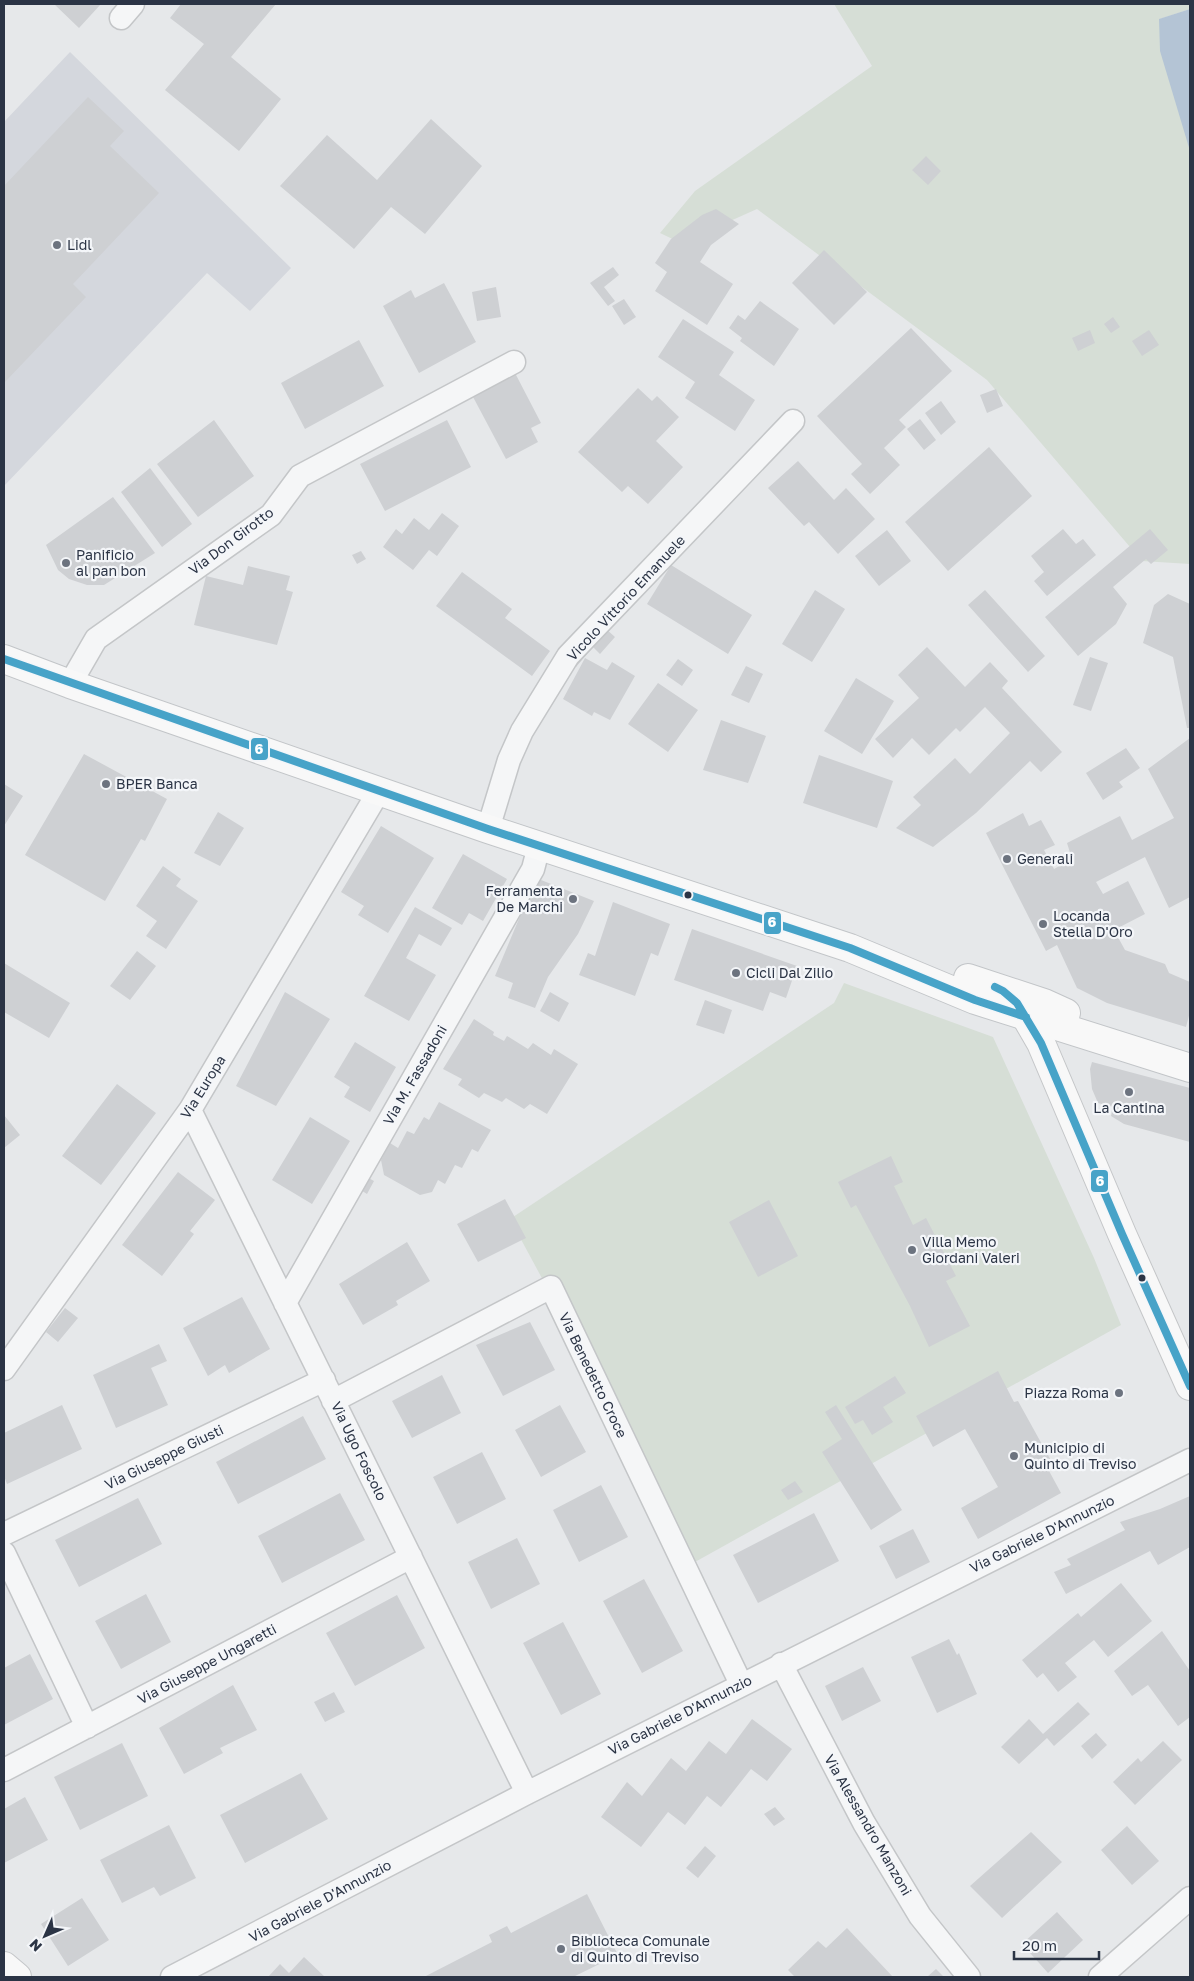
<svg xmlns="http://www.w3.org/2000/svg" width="1194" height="1981" font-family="'Golos Text',sans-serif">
<rect width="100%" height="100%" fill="#e6e8ea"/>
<path fill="#d4d7dd" d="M70,52L291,268L250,311L207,273L4,486V122Z"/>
<path fill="#d6ded6" d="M834,4H1190V9L1160,19L1190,151V564L1142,561L987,380L757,209L681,243L660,233L695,191L872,66Z
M844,983L993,1037L1094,1258L1121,1325L695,1562L510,1219L834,1003Z"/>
<path fill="#b4c4d5" d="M1190,9V151L1160,51L1159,19Z"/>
<path fill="#ced0d3" d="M54,4H101L79,28Z
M181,4H276L231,57L281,99L239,151L165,90L204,44L170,18Z
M88,97L124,131L110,146L159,193L73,284L86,297L4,383V186Z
M431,119L482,166L425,234L391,207L354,249L280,186L327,135L377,180Z
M926,156L941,171L928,185L912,170Z
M716,209L739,224L711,245L700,262L733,284L707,325L655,291L667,272L655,263L671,239L702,215Z
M824,250L867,292L834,325L792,283Z
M613,267L619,275L604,287L615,301L608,306L590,283Z
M444,283L476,342L419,373L383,306L411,290L415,298Z
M496,287L501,317L477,321L472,292Z
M624,299L636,317L624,325L612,306Z
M760,301L799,329L774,366L740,341L742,338L729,328L738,315L745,320Z
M1113,317L1120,327L1111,333L1104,324Z
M683,319L734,352L719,375L755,400L735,431L685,398L695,382L658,357Z
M911,328L952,371L899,420L906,427L884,448L900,465L870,494L851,474L862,464L817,416Z
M1090,330L1095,343L1078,351L1072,338Z
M1149,330L1159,345L1142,356L1132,341Z
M359,340L384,386L305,429L281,383Z
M515,373L541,423L531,428L538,442L506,459L472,395Z
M638,388L652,401L657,396L679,417L656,441L683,467L648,504L628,486L622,492L578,452Z
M996,389L1003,406L987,413L980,395Z
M941,401L956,422L941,435L925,413Z
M920,419L936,440L924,450L907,429Z
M214,420L254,476L198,517L157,464Z
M447,420L471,467L385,511L360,464Z
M989,447L1032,496L948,571L905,522Z
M798,461L834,500L846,488L875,519L838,554L809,522L804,526L768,488Z
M150,468L192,524L162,547L121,492Z
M113,497L155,553L104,585H87L69,579L58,570L46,545Z
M442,513L459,526L437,556L429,550L413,570L383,547L396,529L402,534L414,518L429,530Z
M1063,529L1076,544L1083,539L1096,555L1047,596L1034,581L1044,572L1031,556Z
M1150,529L1168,550L1151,564L1146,559L1113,587L1127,604L1116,624L1078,656L1045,617Z
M887,530L911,561L879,586L855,556Z
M361,551L366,559L357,564L352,555Z
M671,565L752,615L728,654L647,604Z
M248,566L290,576L286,590L293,592L277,645L194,625L206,576L243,585Z
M462,572L512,609L505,618L550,651L532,676L436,606Z
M815,590L845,609L812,662L782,644Z
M985,590L1045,656L1028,672L968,605Z
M1168,594L1190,604V728H1187L1173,657L1143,643L1154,605Z
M596,620L615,637L600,654L593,647L576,667L564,657Z
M927,647L965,687L990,662L1008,681L1002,688L1062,752L1041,772L1030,761L976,813L933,847L896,828L921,805L913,797L955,758L970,774L1010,733L985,707L960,732L956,728L929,755L912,738L893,758L875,739L919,698L898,675Z
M1090,657L1108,663L1091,711L1073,705Z
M585,658L607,670L612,662L635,676L610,720L594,712L592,716L563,699Z
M678,659L693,670L682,686L666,675Z
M746,666L763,674L749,703L731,695Z
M856,678L894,701L862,754L824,731Z
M658,683L698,710L668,752L628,724Z
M721,720L766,736L748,783L703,770Z
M1190,738V897L1169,908L1145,857L1096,882L1103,894L1128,881L1145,914L1114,930L1125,950L1165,964L1169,973L1190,982V1012L1186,1027L1107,1003L1077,988L1057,945L1046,951L986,833L1023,813L1029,826L1041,820L1055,845L1044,850L1054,869L1072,859L1067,843L1120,816L1132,840L1174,818L1148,769Z
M1126,748L1140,768L1119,782L1123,787L1103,800L1086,773Z
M84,754L167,799L145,841L141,839L105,901L25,855Z
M819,755L893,781L877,828L803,803Z
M4,784L23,796L4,826Z
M218,812L244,828L220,866L194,853Z
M381,826L434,858L388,933L358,915L364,906L341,892Z
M463,854L507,879L483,921L469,913L462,925L432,908Z
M163,866L181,879L176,886L198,901L166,949L146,936L157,921L136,906Z
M536,878L594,901L578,934L548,977L535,1008L508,998L513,983L495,976Z
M613,902L670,924L658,956L651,953L635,996L579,975L588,953L595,956Z
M415,907L452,928L441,946L419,934L406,958L436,975L409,1021L364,996Z
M692,929L797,966L786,998L770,992L763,1011L674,980Z
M137,951L156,966L130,1000L110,986Z
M4,963L70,1003L49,1038L4,1012Z
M285,992L330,1019L276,1106L236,1086Z
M550,992L569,1003L559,1022L540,1011Z
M705,1000L732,1010L724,1034L696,1025Z
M474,1019L494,1032L493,1035L504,1041L507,1036L528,1049L533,1043L551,1055L554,1049L578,1064L547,1114L530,1104L524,1109L506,1098L502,1102L484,1093L479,1098L458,1085L462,1079L443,1069Z
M355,1042L396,1067L370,1112L344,1097L350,1087L334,1077Z
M1092,1062L1190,1088V1142L1124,1124L1111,1116L1113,1107L1098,1103L1092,1089L1090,1069Z
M117,1084L156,1113L101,1185L62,1156Z
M439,1102L491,1130L478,1152L472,1149L462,1168L455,1165L445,1184L438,1180L432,1192L420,1195L384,1175L381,1160L390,1143L398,1148L407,1131L414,1134L424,1117L429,1120Z
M4,1115L20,1135L4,1148Z
M310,1117L350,1141L312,1204L272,1180Z
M891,1156L903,1182L894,1186L913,1225L926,1218L956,1276L946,1281L970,1326L929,1347L910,1306L856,1205L851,1208L838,1182Z
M178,1172L215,1200L190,1231L194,1234L162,1276L122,1245Z
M363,1175L374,1181L367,1194L356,1187Z
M505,1199L526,1238L478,1262L457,1224Z
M769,1200L798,1256L758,1277L729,1222Z
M407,1242L430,1281L396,1301L398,1305L363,1325L339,1284Z
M242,1297L270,1349L229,1373L225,1365L208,1376L183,1328Z
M65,1308L78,1318L58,1342L46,1332Z
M530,1322L555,1370L503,1396L476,1345Z
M159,1344L167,1361L151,1368L168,1405L116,1428L93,1375Z
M998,1371L1014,1402L1018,1401L1054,1466L1048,1469L1061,1493L978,1539L961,1508L998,1487L965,1429L933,1447L916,1416Z
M442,1375L461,1413L412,1438L392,1401Z
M895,1376L906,1393L883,1407L893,1422L872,1435L863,1420L855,1424L845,1407Z
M62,1405L82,1449L7,1484L4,1476V1433Z
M560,1405L586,1452L541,1477L515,1430Z
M836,1405L902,1510L871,1530L822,1452L842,1439L825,1412Z
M303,1416L326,1459L238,1504L216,1462Z
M482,1452L506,1499L457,1524L433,1477Z
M795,1481L803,1492L788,1500L781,1490Z
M601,1485L628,1537L579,1562L553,1510Z
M340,1493L365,1540L282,1583L258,1536Z
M1190,1496V1547L1158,1565L1150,1551L1066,1594L1054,1572L1071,1565L1067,1559L1125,1530L1120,1522L1160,1509Z
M138,1498L162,1544L79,1587L55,1540Z
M814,1513L839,1561L758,1603L733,1555Z
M913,1529L930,1562L896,1579L879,1546Z
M517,1538L540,1584L491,1609L468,1562Z
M644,1579L683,1651L642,1673L603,1601Z
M1121,1583L1152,1621L1108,1657L1094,1640L1065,1663L1077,1677L1058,1692L1043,1673L1037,1678L1022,1660L1078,1613L1081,1617Z
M146,1594L171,1642L121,1669L95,1621Z
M397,1595L425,1648L355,1686L326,1633Z
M563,1622L601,1694L561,1715L523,1643Z
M1162,1631L1190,1671V1717L1178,1726L1148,1685L1132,1696L1114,1671Z
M949,1639L957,1655L959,1653L977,1694L937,1713L911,1657Z
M30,1654L53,1699L4,1725V1668Z
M863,1667L881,1701L842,1721L825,1686Z
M233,1685L257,1730L220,1748L223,1753L184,1774L159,1728Z
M334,1692L345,1712L325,1722L314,1702Z
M1078,1702L1090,1714L1054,1746L1047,1738L1019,1764L1001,1747L1029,1719L1043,1734Z
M752,1719L792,1749L767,1781L751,1769L721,1807L707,1796L685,1825L668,1812L641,1847L601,1817L627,1782L642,1796L671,1758L686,1771L709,1741L726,1754Z
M1096,1733L1107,1745L1092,1759L1081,1746Z
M1163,1741L1182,1760L1135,1805L1113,1782L1138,1758L1141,1762Z
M122,1743L148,1796L80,1830L54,1777Z
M301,1773L328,1819L245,1863L220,1815Z
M25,1797L48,1840L4,1863V1809Z
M775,1807L785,1819L774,1826L764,1814Z
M169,1825L196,1878L160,1896L154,1887L122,1903L100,1860Z
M1127,1826L1159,1861L1132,1885L1101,1850Z
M1031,1832L1062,1862L1002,1918L970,1886Z
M705,1846L716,1856L698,1878L686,1868Z
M587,1894L618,1955L573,1977H424L492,1942L489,1935L507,1926L511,1933Z
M82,1898L109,1940L68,1966L41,1924Z
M1057,1912L1083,1940L1048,1973L1022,1944Z
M847,1928L893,1977H795L788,1970L818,1941L826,1948Z
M304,1957L325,1977H268L280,1964L289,1973Z
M936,1969L944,1977H927Z"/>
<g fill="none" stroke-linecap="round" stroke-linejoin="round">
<g stroke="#c4c6c8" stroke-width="25">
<path id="minor" d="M121,18L133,4
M70,684L96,639L271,515L300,476L514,362
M488,829L509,760L522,731L568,656L793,421
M190,1110L527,1793
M285,1303L533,869L539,846
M4,1369L190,1110L379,791
M333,1401L551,1287L741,1684
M4,1534L324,1380
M4,1553L87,1727
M781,1664L864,1823L920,1916L969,1977
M4,1770L411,1557
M172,1977L527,1793L1190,1460
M1100,1977L1190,1898"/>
</g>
<g stroke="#c4c6c8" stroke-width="30">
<path id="secondary" d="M1026,1017L1041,1043L1122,1234L1190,1386
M4,1966L17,1977"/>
</g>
<g stroke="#c2c5c8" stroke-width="30">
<path id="primary" d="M4,659L70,684L488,829L850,948L975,1000L1190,1068
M968,978L1044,1003L1066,1013"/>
</g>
<use href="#minor" stroke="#f5f6f7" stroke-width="22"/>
<use href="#secondary" stroke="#f8f8f8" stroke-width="28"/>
<use href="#primary" stroke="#f8f8f8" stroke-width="28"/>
<g stroke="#f4f6f9" stroke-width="11">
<path id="bus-1" d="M4,659L488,829L850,948L975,1000L1026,1017
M995,987L1003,991L1017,1003L1041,1043L1122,1234L1190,1386"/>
</g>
<use href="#bus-1" stroke="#47a3c8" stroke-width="8"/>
</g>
<g fill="#6c737f" stroke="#f4f6f9" stroke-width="2">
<circle cx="57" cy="245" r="5"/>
<circle cx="66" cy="563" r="5"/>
<circle cx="106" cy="784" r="5"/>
<circle cx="1007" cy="859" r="5"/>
<circle cx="573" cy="899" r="5"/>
<circle cx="1043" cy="924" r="5"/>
<circle cx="736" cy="973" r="5"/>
<circle cx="1129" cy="1092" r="5"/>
<circle cx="912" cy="1250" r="5"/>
<circle cx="1119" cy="1393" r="5"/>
<circle cx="1014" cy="1456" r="5"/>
<circle cx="561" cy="1949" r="5"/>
</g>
<g fill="#2b3445" stroke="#f4f6f9" stroke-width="2">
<circle cx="688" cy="895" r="4.5"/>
<circle cx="1142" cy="1278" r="4.5"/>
</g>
<g text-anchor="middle" stroke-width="4.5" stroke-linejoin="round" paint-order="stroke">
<g font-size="14" fill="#2b3445" stroke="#f4f6f9" text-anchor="start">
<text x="67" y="250">Lidl</text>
<text x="76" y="560">Panificio<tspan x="76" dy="16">al pan bon</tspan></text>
<text x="116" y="789">BPER Banca</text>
<text x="1017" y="864">Generali</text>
<text x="563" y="896" text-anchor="end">Ferramenta<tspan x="563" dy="16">De Marchi</tspan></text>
<text x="1053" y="921">Locanda<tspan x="1053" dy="16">Stella D'Oro</tspan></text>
<text x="746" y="978">Cicli Dal Zilio</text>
<text x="1129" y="1113" text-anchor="middle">La Cantina</text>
<text x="922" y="1247">Villa Memo<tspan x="922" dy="16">Giordani Valeri</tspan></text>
<text x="1109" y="1398" text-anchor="end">Piazza Roma</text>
<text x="1024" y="1453">Municipio di<tspan x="1024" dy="16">Quinto di Treviso</tspan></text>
<text x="571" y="1946">Biblioteca Comunale<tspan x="571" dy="16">di Quinto di Treviso</tspan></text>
</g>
<g font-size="14" fill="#2b3445" stroke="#f4f6f9">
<text transform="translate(231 541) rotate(-37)" y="5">Via Don Girotto</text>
<text transform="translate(626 598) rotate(-47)" y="5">Vicolo Vittorio Emanuele</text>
<text transform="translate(415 1075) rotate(-60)" y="5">Via M. Fassadoni</text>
<text transform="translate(203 1087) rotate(-58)" y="5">Via Europa</text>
<text transform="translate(593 1375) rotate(64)" y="5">Via Benedetto Croce</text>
<text transform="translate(359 1451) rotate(64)" y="5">Via Ugo Foscolo</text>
<text transform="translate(164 1457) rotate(-26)" y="5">Via Giuseppe Giusti</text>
<text transform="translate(1042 1534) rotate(-26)" y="5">Via Gabriele D'Annunzio</text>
<text transform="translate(207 1664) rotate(-28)" y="5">Via Giuseppe Ungaretti</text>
<text transform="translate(680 1715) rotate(-27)" y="5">Via Gabriele D'Annunzio</text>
<text transform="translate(868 1825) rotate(60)" y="5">Via Alessandro Manzoni</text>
<text transform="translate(320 1901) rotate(-28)" y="5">Via Gabriele D'Annunzio</text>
</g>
</g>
<g stroke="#f4f6f9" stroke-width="2">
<rect x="250" y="737" width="19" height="24" rx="5" fill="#47a3c8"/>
<rect x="763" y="911" width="19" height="24" rx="5" fill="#47a3c8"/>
<rect x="1090" y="1169" width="19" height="24" rx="5" fill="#47a3c8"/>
</g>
<g font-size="14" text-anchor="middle" font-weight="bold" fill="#fff">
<text x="259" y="754">6</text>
<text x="772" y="927">6</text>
<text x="1100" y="1186">6</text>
</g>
<rect width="1194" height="1981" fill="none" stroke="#2b3445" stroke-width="10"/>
<g transform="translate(45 1936) rotate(225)" stroke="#f4f6f9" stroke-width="4" paint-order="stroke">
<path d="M0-4L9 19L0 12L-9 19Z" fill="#2b3445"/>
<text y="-8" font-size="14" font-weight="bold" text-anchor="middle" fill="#2b3445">N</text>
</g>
<path d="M1014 1951v8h85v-8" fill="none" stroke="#2b3445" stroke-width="2.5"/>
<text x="1022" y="1951" font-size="15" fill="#2b3445" stroke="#f4f6f9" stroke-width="4" paint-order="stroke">20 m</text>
</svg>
